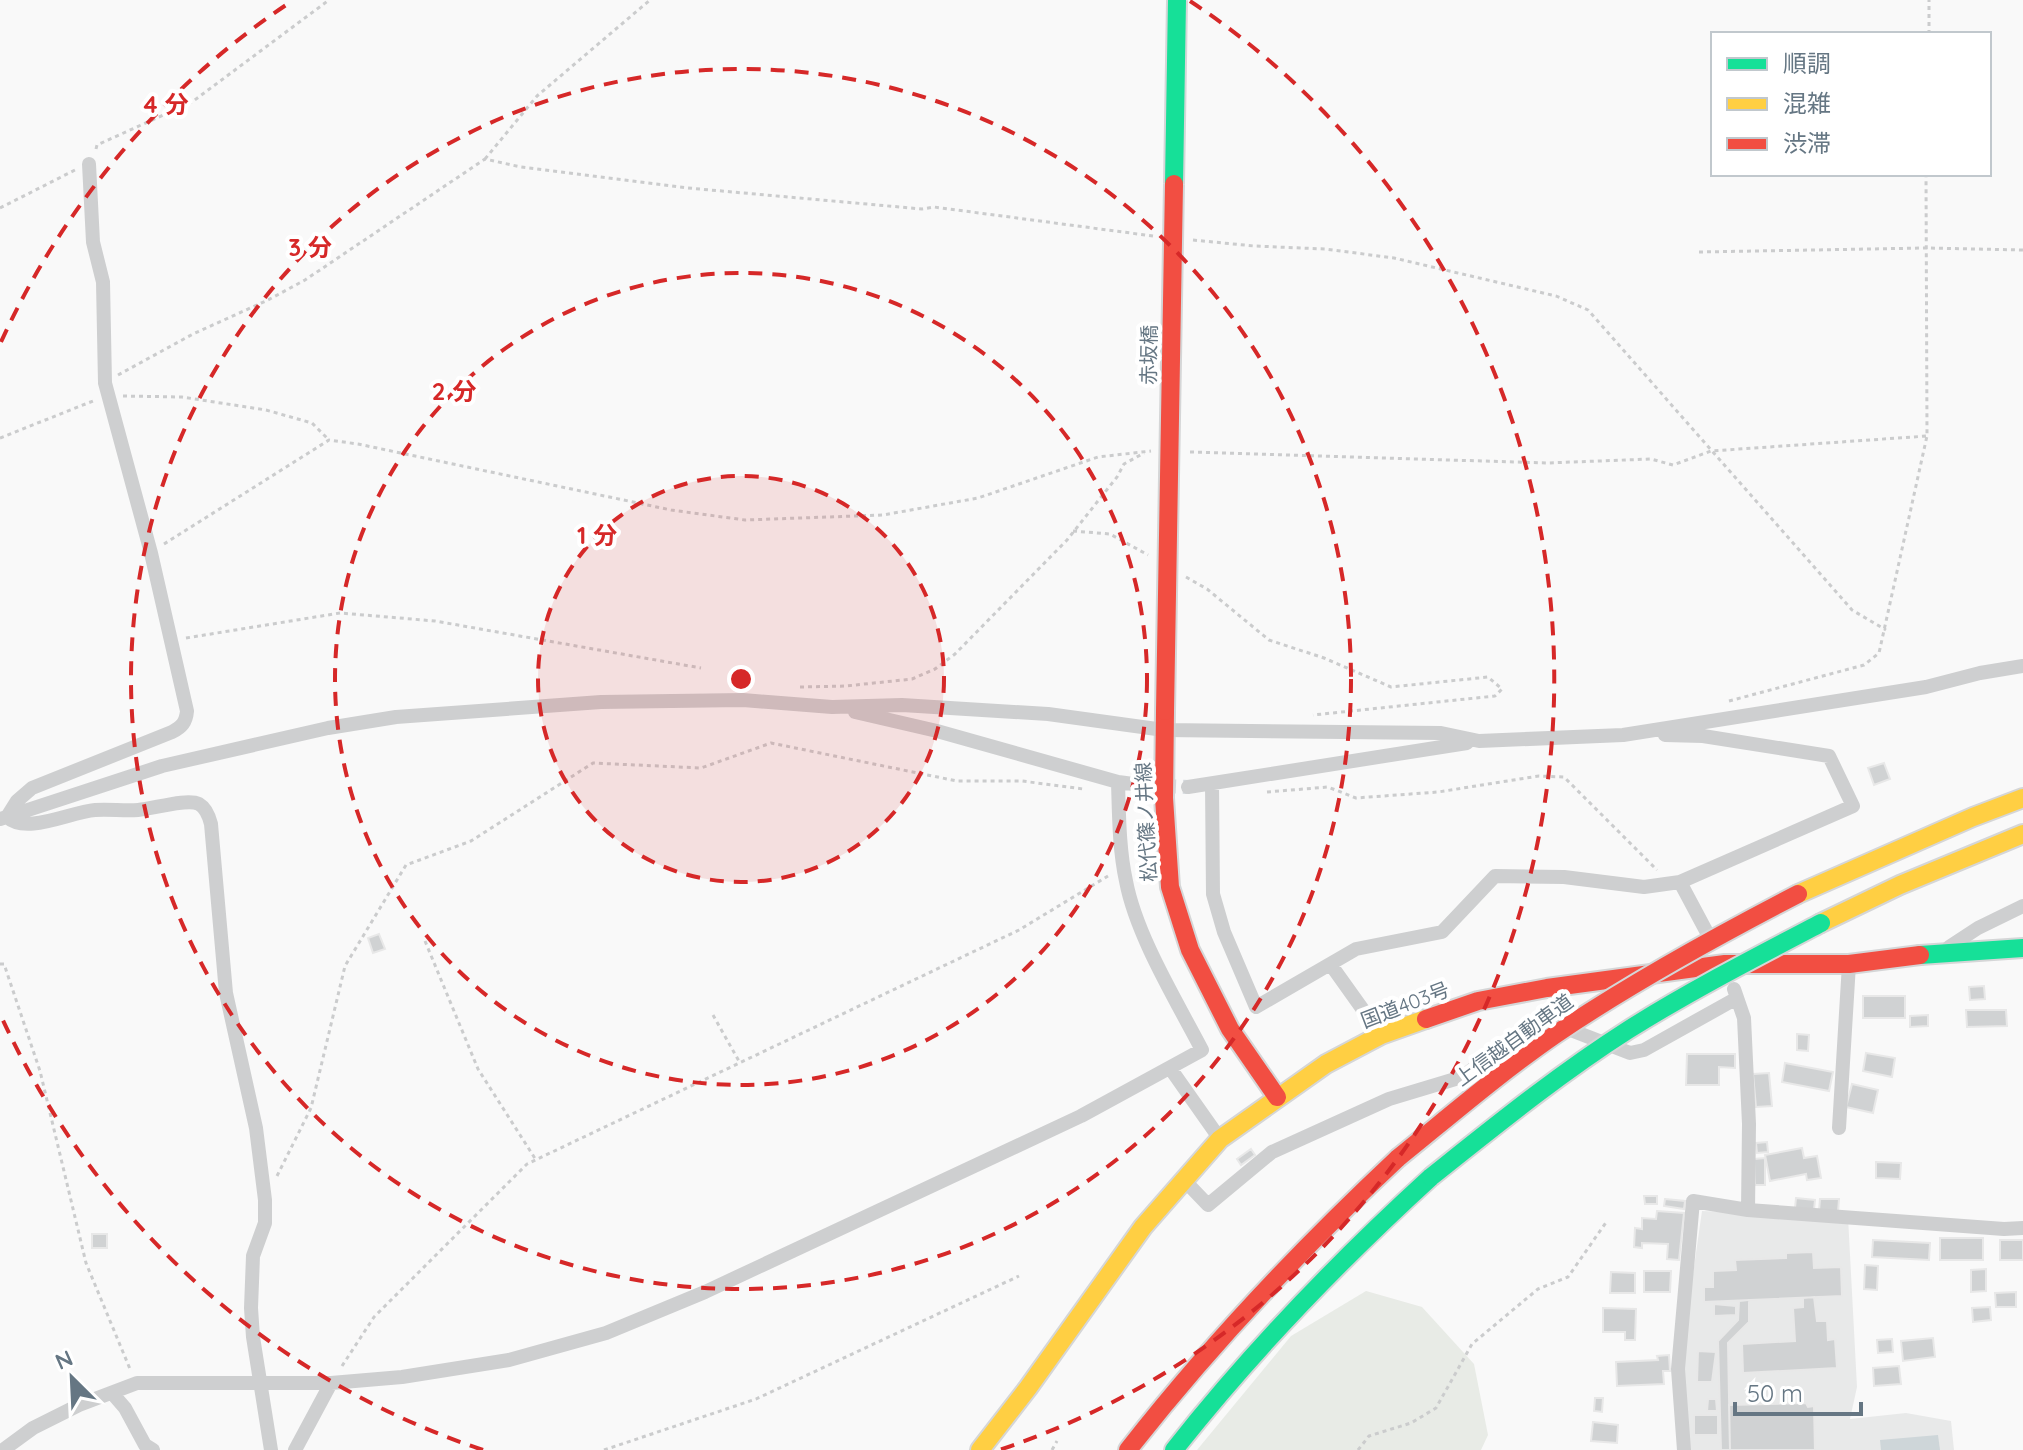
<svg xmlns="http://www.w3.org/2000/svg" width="2023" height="1450" font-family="Quicksand,'Noto Sans JP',sans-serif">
<rect width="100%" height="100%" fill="#f9f9f9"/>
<path fill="#e8e9e9" d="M1702,1211L1848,1217L1857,1387L1850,1419L1906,1413L1951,1421L1954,1450H1688L1683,1371L1691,1288Z"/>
<path fill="#e8ebe6" d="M1366,1291L1422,1307L1474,1364L1488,1435L1481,1450H1197L1291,1336Z"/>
<path fill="#ced6d9" d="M1938,1435L1940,1450H1881L1880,1440Z"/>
<path fill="#d0d2d3" stroke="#e8e8e8" stroke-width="2" d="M1884,763L1890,779L1874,785L1868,768Z
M379,934L385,949L373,953L368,938Z
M1984,986L1985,999L1970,1000L1969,987Z
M1863,996H1905V1018H1863Z
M1966,1010H2006L2007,1026L1967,1027Z
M1928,1015V1026L1910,1027V1016Z
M1797,1034L1809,1035L1808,1051L1797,1050Z
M1866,1053L1895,1058L1892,1077L1863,1071Z
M1687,1054H1735V1068L1719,1067V1085H1686Z
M1785,1063L1833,1072L1829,1091L1782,1082Z
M1769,1073L1772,1106L1756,1107L1753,1074Z
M1852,1084L1878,1090L1873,1113L1846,1107Z
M1767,1142L1768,1152L1757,1153L1756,1143Z
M1802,1148L1804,1158L1817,1156L1821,1178L1807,1180L1806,1174L1770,1181L1765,1155Z
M1251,1149L1255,1155L1241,1165L1237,1159Z
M1765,1158V1185H1755L1754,1159Z
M1876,1162L1901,1163L1900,1179L1876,1178Z
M1644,1196H1657V1204H1645Z
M1796,1198L1815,1200L1814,1210L1795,1208Z
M1665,1199L1685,1201L1684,1209L1664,1206Z
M1820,1199H1839L1838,1212L1819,1211Z
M1657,1211L1684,1213L1679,1260L1667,1259L1668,1244L1642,1243V1248L1634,1247L1635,1228L1642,1229V1218L1656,1219Z
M92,1234H107V1248H92Z
M1940,1238H1983V1260H1940Z
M1873,1240L1930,1243L1929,1260L1872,1257Z
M2000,1240H2023V1260H2000Z
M1813,1252L1814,1268L1841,1267L1842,1296L1704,1302V1287H1713V1271L1736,1270L1735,1260L1786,1258V1253Z
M1865,1265L1878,1266L1877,1290L1864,1289Z
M1986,1269V1291L1971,1292V1270Z
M1644,1271H1671L1670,1292H1644Z
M1611,1272L1635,1273V1293H1610Z
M2016,1292V1307H1996L1995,1293Z
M1814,1297L1817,1321H1827L1828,1340L1835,1339L1837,1368L1743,1373L1742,1344L1795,1341L1793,1308L1803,1307V1298Z
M1749,1300V1322L1728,1343L1730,1450H1721L1718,1341L1738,1320L1739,1301Z
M1714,1304L1736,1306V1315L1714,1316Z
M1990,1307L1991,1320L1973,1322L1972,1308Z
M1603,1308L1636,1309L1635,1340H1625V1332H1603Z
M1933,1338L1935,1357L1903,1361L1901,1341Z
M1892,1339L1893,1352L1878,1353L1877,1340Z
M1698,1351L1716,1352L1712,1382H1697Z
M1669,1355L1670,1371H1663L1664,1384L1617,1386L1616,1362L1658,1360L1657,1356Z
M1899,1366L1901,1384L1874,1386L1873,1368Z
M1595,1398H1603L1602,1412L1594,1411Z
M1708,1399H1716L1717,1411H1707Z
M1806,1403L1808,1407L1814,1406L1815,1450H1730L1729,1405Z
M1694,1415H1718V1435H1694Z
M1593,1422L1618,1425L1617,1443L1591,1441Z"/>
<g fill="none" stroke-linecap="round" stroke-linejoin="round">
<path stroke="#d4d8dc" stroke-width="14" stroke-dasharray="14 7" stroke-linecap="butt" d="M1141,785L1188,787"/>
<g stroke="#d5d6d7" stroke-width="22">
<path id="fast" d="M1920,955L2023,948
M1174,1450C1252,1351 1338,1262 1431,1177"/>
</g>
<g stroke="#d5d6d7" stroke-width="22">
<path id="slow" d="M1798,894L1973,817L2023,798
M1821,923L1900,885L2023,834
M980,1450L1028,1388L1143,1227L1220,1139L1326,1064L1381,1035L1426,1019"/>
</g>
<g stroke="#d5d6d7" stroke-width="22">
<path id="jam" d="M1165,711L1164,798L1170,887L1190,950L1230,1029L1277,1097
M1426,1019L1478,1001L1547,988L1725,964H1849L1920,955
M1128,1450C1210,1345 1301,1249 1398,1158"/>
</g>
<path stroke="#cbcccd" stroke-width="3" stroke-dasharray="4 4" stroke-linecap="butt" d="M1929,34V0
M96,149L97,145L192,102L329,0
M485,159L537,96L650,0
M0,208L75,170
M1193,240L1254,246L1325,249L1394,258L1556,296L1588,310L1852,610L1886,630
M1699,252L1926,248L2023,250
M118,375L193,334L268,300L305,280L485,159L521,167L688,188L922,209L934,207L1153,236
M123,396L182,397L266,410L312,423L329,440
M0,438L93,401
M1190,452L1547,463L1651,459L1673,465L1711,451L1927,436
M1073,531L1110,534L1148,555
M164,544L329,440L358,444L671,510L745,520L883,515L978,498L1098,457L1151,451
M1186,577L1207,589L1269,640L1324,658L1391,687L1488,677L1502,689L1495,696L1313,715
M186,638L340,613L435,621L701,668
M800,687L846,686L912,679L935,669L955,654L1067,540L1117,477L1124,464L1144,453
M1729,701L1864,665L1879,653L1927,436L1926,174
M1267,792L1328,787L1356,798L1438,792L1539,776L1564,777L1657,870
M425,941L478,1069L536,1160
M0,964H4L40,1071L86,1263L130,1369
M713,1015L740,1063
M277,1176L311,1108L345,966L406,865L471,841L593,763L701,768L771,743L957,781H1022L1083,789
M342,1366L374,1317L527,1164L1019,930L1108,876
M604,1450L756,1399L1019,1276
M1052,1450L1057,1441
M1358,1450L1369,1436L1411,1423L1436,1408L1472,1344L1538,1289L1568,1277L1607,1221"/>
<path stroke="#cecfd0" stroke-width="14" d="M89,164L93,242L103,282L105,383L151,553L187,711C186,722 182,727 172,732L32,788L17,801L7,817C26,835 70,812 95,810C109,809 124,811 138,810C153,809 187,798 199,804C206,808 209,816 211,824L226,993L256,1128L265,1200V1223L253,1256L251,1308L253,1337L271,1450
M855,712L937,731L1118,782L1141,785
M1212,784L1213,894L1224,932L1256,1007L1356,949L1442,932L1495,876L1564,877L1644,887L1680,882L1853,806L1829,756L1703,736L1665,735
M1188,787L1467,743
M0,819L162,766L328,728L396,717L601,702L743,700L832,707L902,705L1048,714L1164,730L1441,733L1479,741L1623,735L1926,687L1980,673L2023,666
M1680,882L1712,942
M1949,947L1978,928L2023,906
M1331,965L1381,1035
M1734,989L1744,1018L1749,1124L1748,1210L2004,1229L2023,1228
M1170,1068L1220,1139
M1839,1128L1849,964
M1184,1180L1208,1205L1272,1152L1389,1099L1462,1077L1533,1025L1545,1020L1630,1053L1644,1050L1737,998
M112,1393L125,1408L145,1445L153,1450
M3,1450L33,1428L79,1405L137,1383H331L402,1377L509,1360L606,1333L705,1292L1081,1116L1202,1050C1176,1000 1136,935 1126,881C1119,849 1119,814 1118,782
M295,1450L331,1383
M1684,1450L1678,1369L1693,1201L1748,1210"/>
<use href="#fast" stroke="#16e098" stroke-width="18"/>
<use href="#slow" stroke="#ffcf43" stroke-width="18"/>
<use href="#jam" stroke="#f24e42" stroke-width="18"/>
<g stroke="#d5d6d7" stroke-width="22" stroke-linecap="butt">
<path id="fast-bridge" d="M1174,184L1177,0
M1431,1177C1495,1126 1559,1074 1628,1030C1690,991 1756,957 1821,923"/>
</g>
<g stroke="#d5d6d7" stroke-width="22" stroke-linecap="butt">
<path id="jam-bridge" d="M1165,711L1174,184
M1398,1158C1450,1116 1501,1072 1556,1034C1633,982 1715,937 1798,894"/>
</g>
<use href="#fast-bridge" stroke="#16e098" stroke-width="18"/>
<use href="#jam-bridge" stroke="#f24e42" stroke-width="18"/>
</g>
<circle cx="741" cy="679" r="203" fill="#d62828" fill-opacity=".12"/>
<g fill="none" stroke="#d62828" stroke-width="4" stroke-dasharray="14 10">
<circle cx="741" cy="679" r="203"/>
<circle cx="741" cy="679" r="406"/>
<circle cx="741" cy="679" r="610"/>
<path d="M483 1450A813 813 0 0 1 1 1016M1 342A813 813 0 0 1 292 1M1190 1A813 813 0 0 1 999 1450"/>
</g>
<g text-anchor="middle" stroke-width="8" stroke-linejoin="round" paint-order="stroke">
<g font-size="20" fill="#657683" stroke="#fff">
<text transform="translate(1149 355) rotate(-89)" y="7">赤坂橋</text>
<text transform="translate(1146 822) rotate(-93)" y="7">松代篠ノ井線</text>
<text transform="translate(1405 1005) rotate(-21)" y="7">国道403号</text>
<text transform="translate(1514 1040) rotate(-36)" y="7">上信越自動車道</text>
</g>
</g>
<circle cx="741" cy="679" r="12" fill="#d62828" stroke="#fff" stroke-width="4"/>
<g font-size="24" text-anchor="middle" font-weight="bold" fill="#d62828" stroke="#fff" stroke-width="8" stroke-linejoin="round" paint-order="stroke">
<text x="166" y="113">4 分</text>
<text x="310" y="256">3 分</text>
<text x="454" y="400">2 分</text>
<text x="597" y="544">1 分</text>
</g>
<rect x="1711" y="32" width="280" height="144" fill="#ffffff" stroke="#c1c8cd" stroke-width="2"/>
<rect x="1727" y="58" width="40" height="12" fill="#16e098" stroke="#c1c8cd" stroke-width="2"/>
<text x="1783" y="72" font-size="24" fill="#657683">順調</text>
<rect x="1727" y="98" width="40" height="12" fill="#ffcf43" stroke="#c1c8cd" stroke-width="2"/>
<text x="1783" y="112" font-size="24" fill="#657683">混雑</text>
<rect x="1727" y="138" width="40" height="12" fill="#f24e42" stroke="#c1c8cd" stroke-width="2"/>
<text x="1783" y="152" font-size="24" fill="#657683">渋滞</text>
<g transform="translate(72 1378) rotate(336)" stroke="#ffffff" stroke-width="6" paint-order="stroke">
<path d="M0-6L14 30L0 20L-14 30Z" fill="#657683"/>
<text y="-12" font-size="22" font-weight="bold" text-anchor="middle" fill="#657683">N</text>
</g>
<path d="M1735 1402v12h126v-12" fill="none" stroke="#657683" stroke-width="4"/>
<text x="1747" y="1402" font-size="24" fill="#657683" stroke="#ffffff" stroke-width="6" paint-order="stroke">50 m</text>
</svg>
